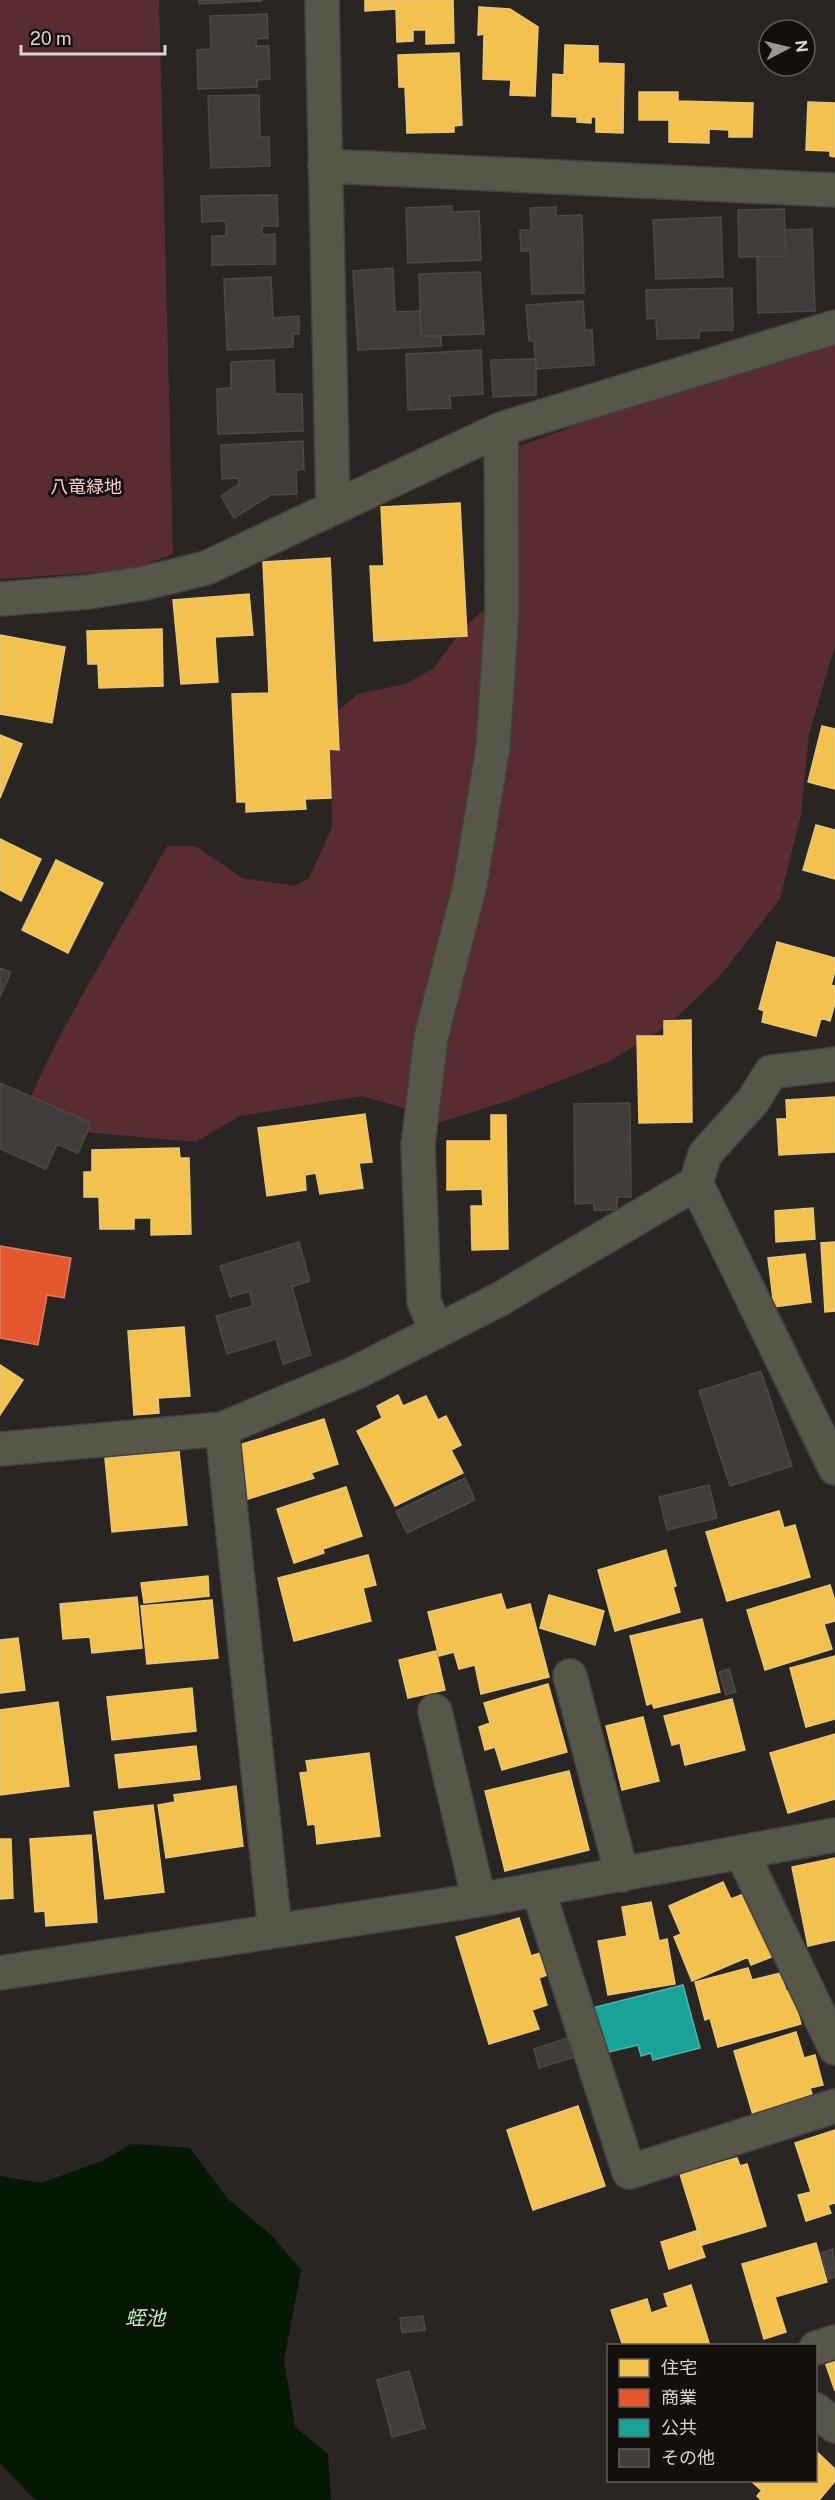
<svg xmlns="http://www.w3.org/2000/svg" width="835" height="2500" font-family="'Public Sans','Noto Sans JP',sans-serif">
<rect width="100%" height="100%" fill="#282522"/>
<path fill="#582c31" d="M0,0H159L173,554L129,570L0,579Z
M835,341V646L809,734L801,815L780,899L720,976L666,1027L608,1062L505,1102L435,1124L517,447L718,373Z
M495,600L487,740L413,1111L362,1096L240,1116L196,1142L84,1132L24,1110L60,1035L167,846H196L242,878L295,886L309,878L332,827L331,772L324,723L358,694L405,684L433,669L463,628Z"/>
<path fill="#051803" d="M131,2144L190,2148L227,2198L272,2236L301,2270L284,2360L295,2427L328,2454L331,2500H35L0,2463V2176L41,2183L102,2161Z"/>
<path fill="#f2c14e" stroke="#eac775" stroke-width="1.5" d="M365,0H453L454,43L426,44V30H413V41L397,42L396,9L365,11Z
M479,7L510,9L538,27L535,96L510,95L511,80L483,79L484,34L478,35Z
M565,45L598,46V63L624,64L623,133L596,132V117H591V123L577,122V117L552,116L553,74L564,75Z
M459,53L462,125L454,126V132L407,133L405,87H399L398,55Z
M639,92H678V101L753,103L752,137H729V130L709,129V143L669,142V120H639Z
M808,102L835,103V157L830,156V151L806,150Z
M460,503L467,636L374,641L370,566H384L381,507Z
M330,558L339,750L329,749L331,798L305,799L306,809L246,812V802H237L232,694L269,693L263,562Z
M249,594L253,635L215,637L218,682L181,684L173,600Z
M162,629L163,686L99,688L98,664H88L87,631Z
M0,635L65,647L52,723L0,714Z
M822,726L835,729V789L808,782Z
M0,735L22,744L0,798Z
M816,825L835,830V879L803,870Z
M0,839L41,859L21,901L0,890Z
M56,860L103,883L68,953L22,930Z
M777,942L835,958V971L831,985L835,986V1003L830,1021L821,1018L816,1036L762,1022L764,1011L759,1009Z
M691,1020L692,1122L639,1123L637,1036H664V1021Z
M835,1097V1152L779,1155L777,1119H787L786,1100Z
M365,1114L372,1162L359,1163L363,1188L320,1194L316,1173L305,1175L306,1190L267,1196L258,1128Z
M491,1115H506L508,1249L472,1250L471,1206H483L482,1189L447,1190V1141H491Z
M179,1148L180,1158H189L191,1234L151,1235V1218H134V1229H100L99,1197H84V1172H92V1150Z
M813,1208L815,1239L776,1242L775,1211Z
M835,1242V1311L825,1312L821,1243Z
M805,1254L811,1302L774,1307L768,1258Z
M184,1327L190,1396L158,1398L159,1413L134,1415L128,1331Z
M0,1365L23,1380L0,1415Z
M398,1395L403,1406L426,1396L438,1420L446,1416L461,1445L451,1450L463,1473L395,1506L357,1431L382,1418L377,1406Z
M324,1419L338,1464L311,1473L314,1478L242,1501L226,1449Z
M179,1451L187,1525L112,1532L105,1458Z
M346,1487L362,1536L323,1549L324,1553L294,1563L277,1509Z
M779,1511L784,1528L795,1525L810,1577L727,1601L706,1532Z
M666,1550L676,1586L673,1587L680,1612L615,1631L598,1570Z
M368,1555L376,1585L363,1588L371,1621L294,1641L278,1578Z
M208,1576L209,1596L144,1603L141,1583Z
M830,1585L835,1601V1621L824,1624L832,1649L765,1670L747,1610Z
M501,1594L506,1610L530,1604L549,1677L481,1694L475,1665L459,1669L454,1652L439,1656L428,1612Z
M549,1595L604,1611L595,1645L540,1628Z
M137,1597L142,1648L92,1653L90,1637L63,1639L60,1604Z
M212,1600L218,1658L147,1664L141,1606Z
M702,1619L720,1692L654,1708L652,1703L647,1705L630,1636Z
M18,1638L25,1690L0,1693V1640Z
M436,1651L445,1690L408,1698L399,1660Z
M835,1656V1719L806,1727L790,1668Z
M548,1684L567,1752L502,1770L495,1747L485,1750L479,1727L490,1723L484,1703Z
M192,1688L196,1731L112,1740L107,1697Z
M732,1699L745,1750L685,1765L680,1743L672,1745L664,1716Z
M58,1702L69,1786L0,1795V1710Z
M643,1717L659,1781L622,1790L606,1726Z
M835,1734V1799L788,1813L770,1753Z
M196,1746L200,1779L119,1788L115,1755Z
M369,1753L380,1836L317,1844L315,1824L308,1825L300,1773L308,1772L306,1761Z
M569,1771L589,1850L505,1871L485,1791Z
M236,1786L243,1846L166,1858L158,1805L175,1802L174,1795Z
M153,1805L164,1892L105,1899L94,1812Z
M91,1835L97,1922L46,1926L45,1911L35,1912L30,1839Z
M0,1839H11L13,1898L0,1899Z
M835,1858V1940L808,1946L792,1867Z
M723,1882L731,1899L746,1893L774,1956L751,1965L748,1957L692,1981L674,1937L681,1934L669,1906Z
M651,1902L659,1941L667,1939L675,1984L608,1995L598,1941L627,1936L622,1907Z
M519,1918L531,1956L540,1953L547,1975L539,1978L547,2005L532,2010L539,2029L489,2044L456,1937Z
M748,1968L752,1980L781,1973L786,1991L791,1990L801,2024L718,2047L710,2018L705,2020L695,1982Z
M796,2032L804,2058L815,2055L823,2085L810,2088L813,2097L753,2115L734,2051Z
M578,2106L605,2186L533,2210L507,2130Z
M835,2130V2203L828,2205L831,2213L806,2221L798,2195L811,2192L795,2143Z
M737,2158L740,2166L747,2164L766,2226L702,2245L680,2174Z
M696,2231L705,2257L669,2269L661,2242Z
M816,2243L827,2282L775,2297L786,2332L764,2339L742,2264Z
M691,2285L710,2346H623L611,2310L647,2299L651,2313L668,2307L664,2294Z
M835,2358V2391L825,2362Z
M816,2451L835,2469V2481L819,2500H761L757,2496L771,2480H816Z
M750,2480H769L761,2490Z"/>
<path fill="#e4572e" stroke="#e07d5f" stroke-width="1.5" d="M0,1246L71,1258L64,1298L47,1295L38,1345L0,1338Z"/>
<path fill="#17a398" stroke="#51b2a9" stroke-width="1.5" d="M683,1985L700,2048L653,2060L651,2053L641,2056L638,2045L604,2053L592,2008Z"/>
<path fill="#403d3b" stroke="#4c4947" stroke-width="1.5" d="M199,0H262V1L199,4Z
M267,14L268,38L256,39V46H269L270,79L257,80V87L198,89L197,50L211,49L210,16Z
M259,95L260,137H269L270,166L211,168L208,96Z
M277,195L278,226H262V235L275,234V264L212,265V236H226V221L202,222L201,196Z
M452,206V212L479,211L481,260L408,263L406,208Z
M556,207V216L582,215L584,293L532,294L530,251H521L520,230H531L530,208Z
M784,209L786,256L739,257L738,210Z
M721,217L723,277L656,279L653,220Z
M812,229L815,311L758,313L757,257L786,256L785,230Z
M393,268L395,312L420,311L421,336H441V346L358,350L353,271Z
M480,272L484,334L421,336L419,274Z
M271,277L273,318L299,316V334H293V347L227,350L224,279Z
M732,288L733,330L699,331V338L657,339L656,318L647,319L646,290Z
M583,301L585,330H592L594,365L536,369L534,341H529L526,305Z
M481,350L483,394L450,396L451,408L408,410L406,354Z
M536,359V395L493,397L491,360Z
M274,360L275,394H302L303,431L218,434L217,389L231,388V362Z
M303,441L304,469L296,470L297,494L271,495L234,518L221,496L239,484L238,478L222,479L221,445Z
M0,968L11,972L0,997Z
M0,1083L91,1123L78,1153L57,1144L46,1169L0,1149Z
M630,1103L631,1197H617V1210H594V1203L575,1204L574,1104Z
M299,1242L310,1281L292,1287L311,1355L283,1364L276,1339L227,1354L216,1316L253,1306L249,1291L230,1297L220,1266Z
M761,1371L792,1466L730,1486L699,1391Z
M465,1478L475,1500L407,1533L396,1511Z
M709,1485L717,1518L667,1530L659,1497Z
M729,1669L736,1692L726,1695L719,1672Z
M568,2038L574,2057L539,2068L534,2049Z
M833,2249L835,2277L828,2279L821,2253Z
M423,2316L425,2330L402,2333L400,2318Z
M409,2371L425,2428L392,2437L377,2380Z"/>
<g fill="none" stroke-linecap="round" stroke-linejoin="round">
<g stroke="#43413f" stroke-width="36">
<path id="minor" d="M322,0L333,508
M325,166L835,190
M0,599L88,592L145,583L206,568L501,429L835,327
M696,1183L835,1468
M436,1332L424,1301L418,1145L431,1037L470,885L493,747L502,610L501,429
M222,1429L275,1931
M0,1449L222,1429L355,1373L500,1299L696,1183L705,1154L753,1101L771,1072L835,1064
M570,1676L622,1875
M435,1711L479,1900
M742,1853L835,2048
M538,1890L629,2172L835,2106
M0,1973L479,1900L835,1835
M816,2348L835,2342
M816,2410L835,2426"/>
</g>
<use href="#minor" stroke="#575749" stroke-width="33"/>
</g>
<g text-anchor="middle" stroke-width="6" stroke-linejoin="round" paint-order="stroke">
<g font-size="18" fill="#facccf" stroke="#120f0c">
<text x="86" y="493">八竜緑地</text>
</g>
<g font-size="20" font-style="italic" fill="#b4faa8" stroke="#120f0c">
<text x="145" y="2325">蛭池</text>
</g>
</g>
<rect x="607" y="2344" width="210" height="138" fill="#120f0c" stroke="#615e5a" stroke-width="1.5"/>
<rect x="619" y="2359" width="30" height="18" fill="#f2c14e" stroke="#615e5a" stroke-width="1.5"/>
<text x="661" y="2374" font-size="18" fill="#d8d5d0">住宅</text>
<rect x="619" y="2389" width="30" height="18" fill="#e4572e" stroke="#615e5a" stroke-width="1.5"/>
<text x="661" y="2404" font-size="18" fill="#d8d5d0">商業</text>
<rect x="619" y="2419" width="30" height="18" fill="#17a398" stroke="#615e5a" stroke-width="1.5"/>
<text x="661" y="2434" font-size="18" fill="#d8d5d0">公共</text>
<rect x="619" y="2449" width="30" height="18" fill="#403d3b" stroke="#615e5a" stroke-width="1.5"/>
<text x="661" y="2464" font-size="18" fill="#d8d5d0">その他</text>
<g transform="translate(787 48) rotate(83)"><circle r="28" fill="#120f0c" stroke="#615e5a" stroke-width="1.5"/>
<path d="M0-4.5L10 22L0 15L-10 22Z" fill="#9a9793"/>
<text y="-9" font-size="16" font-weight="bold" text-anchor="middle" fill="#d8d5d0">N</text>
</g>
<path d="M21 45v9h144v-9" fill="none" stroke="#d8d5d0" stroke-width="3"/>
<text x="30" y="45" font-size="18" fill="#d8d5d0" stroke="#120f0c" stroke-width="4.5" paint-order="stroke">20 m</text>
</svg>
